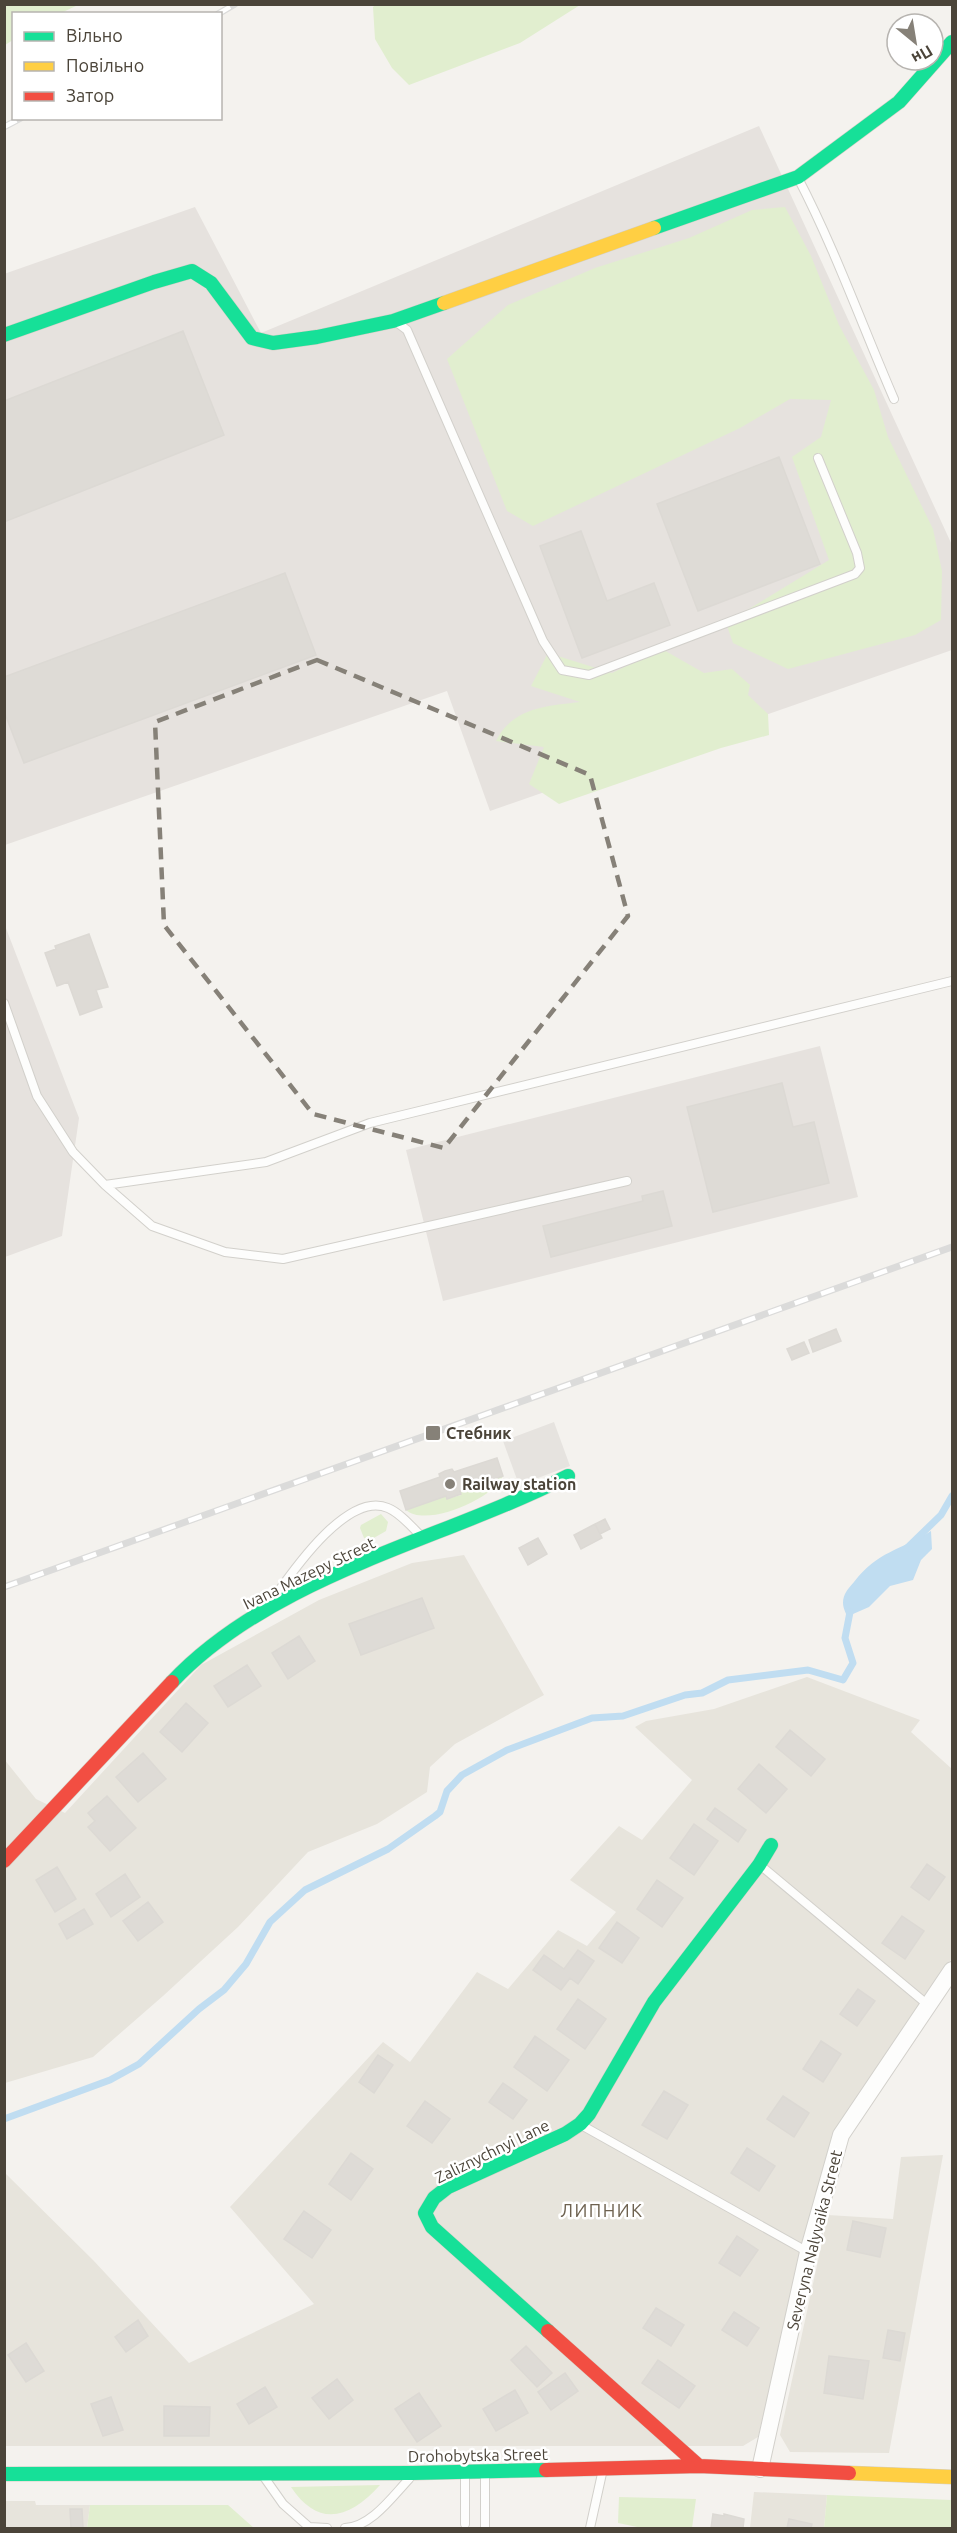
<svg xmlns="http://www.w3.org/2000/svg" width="957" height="2533" font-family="Ubuntu,sans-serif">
<rect width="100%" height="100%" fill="#f4f2ee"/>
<path fill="#e7e4dc" d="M464,1555L544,1695L455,1744L430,1767L427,1792L377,1824L308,1852L238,1927L163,1996L93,2057L5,2083L4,1759L36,1799L65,1813L201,1665L319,1600L412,1563Z
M807,1677L920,1720L911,1732L952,1769V1958L832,2134L758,2437L743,2446H5L4,2172L93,2260L189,2363L314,2304L230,2207L383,2042L410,2062L477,1972L508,1989L558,1930L587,1946L616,1912L570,1880L619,1826L642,1840L692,1780L635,1727L646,1721L714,1709Z
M943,2155L889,2453L790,2452L780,2435L828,2215L893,2219L901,2157Z
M754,2492L827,2495L824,2528H750Z
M5,2501H35L36,2505H90L87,2528H5Z"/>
<path fill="#e6e2de" d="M759,126L952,545V650L490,811L447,691L5,845L4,274L195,207L261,333Z
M4,923L79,1118L62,1236L5,1257Z
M820,1046L858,1197L443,1301L406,1150Z"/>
<path fill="#e1eecf" d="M5,4H78V5L61,13L14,14L13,40L5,45Z
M376,4H580V5L520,43L409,85L392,68L375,39L373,7Z
M785,207L811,256L839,325L874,390L888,437L933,529L942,571L941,620L915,635L788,669L733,643L726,623L829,560L792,457L821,437L831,400L790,399L740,428L533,526L507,511L447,359L508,305L595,268L689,238L752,210Z
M662,649L704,673L732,669L750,685L748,695L768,714L769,735L721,748L559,804L529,784L544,747L496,741C513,707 547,706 580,702L531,686L548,653L612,673Z
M503,1476C493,1499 426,1528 406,1510L446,1496L447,1499L461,1495L460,1491Z
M381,1514L388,1522L386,1531L372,1539L364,1538L360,1528L361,1525Z
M380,2485C350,2518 319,2529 291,2487Z
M827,2495L952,2500V2528H824Z
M619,2497L696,2499L692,2528H642L618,2523Z
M90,2505H228L254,2528H87Z"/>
<path fill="#e6e3df" d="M554,1422L570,1466L519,1485L503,1441Z"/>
<path fill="#c0ddf1" d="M931,1531L932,1549L921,1560L913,1580L890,1586L869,1607L853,1614L849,1621C847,1615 843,1609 843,1603C843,1594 848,1589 854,1582C878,1551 899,1551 931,1531Z"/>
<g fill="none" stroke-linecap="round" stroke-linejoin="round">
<path stroke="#c0ddf1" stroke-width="7" d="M907,1548L941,1515L952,1496
M4,2119L110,2080L139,2064L199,2009L224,1990L246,1964L270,1922L305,1890L388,1849L435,1816L440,1812L447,1791L462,1775L507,1750L592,1718L623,1716L685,1695L702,1693L728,1680L808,1670L843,1680L853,1663L845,1638L850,1612"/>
</g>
<path fill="#dedbd6" stroke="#dcd9d4" stroke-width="1.5" d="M183,331L224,435L4,522V401Z
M779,457L820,564L698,611L657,504Z
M581,531L607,601L654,583L670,625L582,658L540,546Z
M285,573L316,655L24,763L4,711V677Z
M89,934L108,987L96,990L102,1007L80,1015L68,982L57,986L45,953L56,949L55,946Z
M782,1083L793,1127L814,1122L829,1183L713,1212L687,1107Z
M663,1191L672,1226L551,1257L543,1226L643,1201L642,1196Z
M836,1329L841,1341L813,1352L809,1340Z
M804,1342L809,1353L792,1360L787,1349Z
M497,1458L503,1476L460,1491L461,1494L447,1499L446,1496L406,1510L400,1491L440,1477L439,1474L445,1471L452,1469L454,1472Z
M605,1519L610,1529L600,1534L595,1524Z
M595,1524L602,1538L581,1549L574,1535Z
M538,1538L547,1554L528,1565L519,1548Z
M422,1598L434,1628L361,1655L349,1624Z
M299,1636L315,1661L288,1679L272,1653Z
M247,1665L261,1686L228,1707L214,1686Z
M186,1703L208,1723L182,1752L160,1732Z
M790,1730L825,1759L811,1776L776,1747Z
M143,1753L166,1779L138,1802L116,1777Z
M759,1764L787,1789L766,1813L738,1789Z
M107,1796L136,1828L110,1851L88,1827L95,1821L88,1813Z
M715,1808L746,1830L738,1842L707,1819Z
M694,1824L718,1841L694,1875L670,1858Z
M927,1864L945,1877L929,1900L911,1887Z
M57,1867L76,1899L55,1912L36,1880Z
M125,1874L140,1897L111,1917L96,1894Z
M657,1880L683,1898L662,1927L637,1909Z
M148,1902L163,1922L138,1941L123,1921Z
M84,1909L93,1924L67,1939L59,1924Z
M902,1916L924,1931L905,1959L882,1943Z
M617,1922L639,1938L622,1963L599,1948Z
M578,1950L594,1961L578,1984L570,1978L561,1990L533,1970L544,1955L564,1969Z
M858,1989L875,2001L857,2026L840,2014Z
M578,1999L606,2019L585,2049L557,2029Z
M535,2036L569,2060L547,2091L514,2067Z
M821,2041L841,2054L823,2082L803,2069Z
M378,2055L393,2065L374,2093L359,2082Z
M503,2083L527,2100L513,2119L489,2102Z
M664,2091L688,2105L667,2139L642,2125Z
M783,2096L809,2113L794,2137L767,2119Z
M425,2101L450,2119L432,2143L407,2126Z
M747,2148L775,2166L759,2191L731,2173Z
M351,2153L373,2169L351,2200L329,2184Z
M304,2211L331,2230L312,2258L284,2239Z
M853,2221L886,2228L880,2257L847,2250Z
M737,2236L758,2250L740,2276L719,2263Z
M656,2308L684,2325L671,2346L643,2328Z
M734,2312L759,2328L747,2346L722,2330Z
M138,2320L148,2336L126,2352L115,2337Z
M888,2330L905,2333L900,2361L883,2358Z
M26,2343L44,2371L26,2382L8,2355Z
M526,2346L552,2373L537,2387L511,2360Z
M829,2356L869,2361L863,2399L824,2393Z
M658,2360L695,2386L679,2408L642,2383Z
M565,2373L578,2391L551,2410L538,2392Z
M337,2379L353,2400L329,2419L312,2398Z
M265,2387L277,2407L249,2424L237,2404Z
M515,2390L528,2413L496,2431L483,2409Z
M419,2393L441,2426L417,2442L395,2409Z
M111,2397L123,2430L103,2436L91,2404Z
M164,2406L210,2407L209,2436H164Z
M70,2509H82L83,2528H71Z
M713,2514L724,2516V2514L744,2519L743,2528H711Z
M789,2519L812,2524L811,2528H787Z"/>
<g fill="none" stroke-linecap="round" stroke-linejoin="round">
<g stroke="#d2d0cb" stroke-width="10">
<path id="lane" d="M798,178C835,249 862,325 894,399
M399,324L407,330L543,641L562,670L589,675L855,574L860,568L857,553L818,458
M4,1003L37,1096L73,1152L105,1185L266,1162L370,1123L952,981
M105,1185L152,1226L225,1252L283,1259L627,1181
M273,1599C292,1572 348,1490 388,1508C400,1513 411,1526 420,1535
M760,1865L928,2005
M583,2126L808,2252
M264,2477L283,2504L309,2527L327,2528
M465,2524V2473
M345,2528C371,2527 392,2497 409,2479
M485,2528V2472
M590,2528L603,2469"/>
</g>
<g stroke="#d2d0cb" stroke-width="18">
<path id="street" d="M760,2469L808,2252L841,2135L952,1970"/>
</g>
<g stroke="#d3cfc5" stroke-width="15">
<path id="fast" d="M654,228L798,177L899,102L952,42
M4,335L154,282L192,271L211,283L252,338L273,343L317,337L393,321L444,303
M172,1682C273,1575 440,1541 568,1476
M548,2331L432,2227L425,2213L434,2198L448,2187L565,2134L580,2124L589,2114L654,2002L759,1865L771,1845
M4,2474L413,2473L546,2470"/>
</g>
<g stroke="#d3cfc5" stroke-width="15">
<path id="slow" d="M444,303L654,228
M849,2473L952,2477"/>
</g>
<g stroke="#d3cfc5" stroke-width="15">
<path id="jam" d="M4,1861L172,1682
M548,2331L699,2466
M546,2470L699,2466L849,2473"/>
</g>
<use href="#lane" stroke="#fdfdfc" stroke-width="8"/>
<use href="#street" stroke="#fdfdfc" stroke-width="16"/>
<use href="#fast" stroke="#16e098" stroke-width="14"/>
<use href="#slow" stroke="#ffcf43" stroke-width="14"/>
<use href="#jam" stroke="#f24e42" stroke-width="14"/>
<g stroke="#dbdbda" stroke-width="7">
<path id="rail" d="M218,14L235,4
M4,127L21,118
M4,1587L952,1247"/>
</g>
<use href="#rail" stroke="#fff" stroke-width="4.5" stroke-dasharray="14" stroke-linecap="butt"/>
</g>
<path fill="none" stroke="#868178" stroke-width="4.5" stroke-dasharray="12 8" stroke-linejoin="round" d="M317,660L590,775L628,916L444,1148L313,1114L164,925L155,722Z"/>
<g fill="#868178" stroke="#fff" stroke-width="2">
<rect x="425" y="1425" width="16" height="16" rx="3"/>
<circle cx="450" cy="1484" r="6"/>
</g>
<g text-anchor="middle" stroke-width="5" stroke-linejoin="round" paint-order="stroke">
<g font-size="16" font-weight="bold" fill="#4b4439" stroke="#fff" text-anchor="start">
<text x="446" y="1439">Стебник</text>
<text x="462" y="1490">Railway station</text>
</g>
<g font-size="16" fill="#4b4439" stroke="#fff">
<text transform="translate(309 1573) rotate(-26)" y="6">Ivana Mazepy Street</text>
<text transform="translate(492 2151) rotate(-26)" y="6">Zaliznychnyi Lane</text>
<text transform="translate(814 2240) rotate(-76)" y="6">Severyna Nalyvaika Street</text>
<text transform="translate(478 2455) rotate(-1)" y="6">Drohobytska Street</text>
</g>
<g font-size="18" letter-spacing="1.5" fill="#6e6250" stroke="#fff">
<text x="602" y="2217">ЛИПНИК</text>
</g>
</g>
<rect width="957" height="2533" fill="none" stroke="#4b4439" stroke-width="12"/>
<rect x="12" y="12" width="210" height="108" fill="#ffffff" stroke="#b7b4b0" stroke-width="1.5"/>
<rect x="24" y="32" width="30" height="9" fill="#16e098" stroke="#b7b4b0" stroke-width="1.5"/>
<text x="66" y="42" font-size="18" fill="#4b4439">Вільно</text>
<rect x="24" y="62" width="30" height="9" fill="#ffcf43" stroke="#b7b4b0" stroke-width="1.5"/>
<text x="66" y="72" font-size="18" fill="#4b4439">Повільно</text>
<rect x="24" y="92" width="30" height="9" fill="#f24e42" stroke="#b7b4b0" stroke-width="1.5"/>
<text x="66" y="102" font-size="18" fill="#4b4439">Затор</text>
<g transform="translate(915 42) rotate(150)"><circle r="28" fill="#ffffff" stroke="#b7b4b0" stroke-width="1.5"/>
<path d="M0-4.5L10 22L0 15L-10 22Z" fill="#868178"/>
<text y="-9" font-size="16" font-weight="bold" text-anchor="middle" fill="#4b4439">Пн</text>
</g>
</svg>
